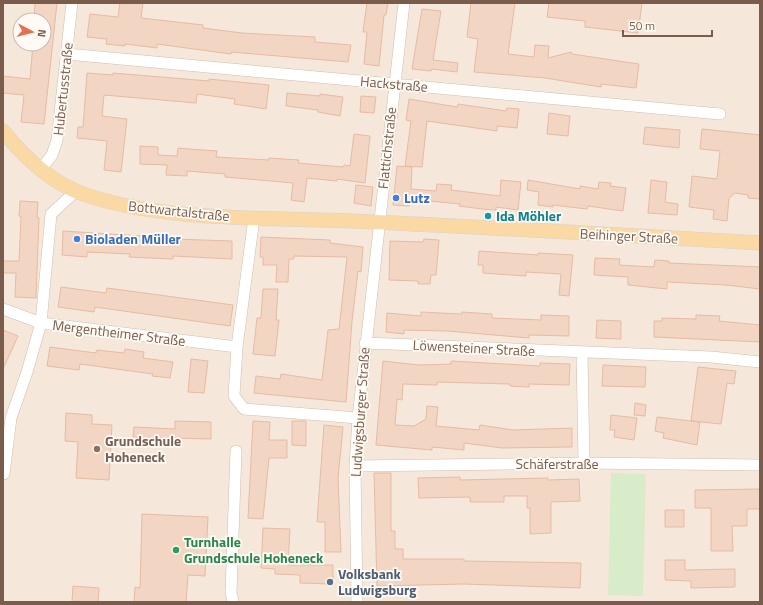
<svg xmlns="http://www.w3.org/2000/svg" width="763" height="605" font-family="'Titillium Web',sans-serif">
<rect width="100%" height="100%" fill="#fdf6ec"/>
<path fill="#f5e8da" fill-rule="evenodd" d="M3,3H760V602H3ZM20,20H44V44H20Z"/>
<path fill="#d8ecc9" d="M611,473L646,474L643,596L608,595Z"/>
<path fill="#f3d5c3" stroke="#e6bba3" d="M35,3H57L44,124L21,122L24,95L3,93V76L30,79L33,44H44V20H34Z
M120,3H143L141,18L203,25V28L242,33L315,37V42L351,45L348,62L231,52V54L157,44V48L125,44V46L106,44L107,39L87,37L90,14L118,17Z
M367,3H388L386,15H384L379,66L364,64L367,32H363Z
M471,3H515L508,54L534,57L535,45L549,46L548,58L571,52L572,54L639,64L636,88L601,84V87L545,78L474,72L478,39L467,37Z
M549,3H642L638,33L585,27V21L547,17Z
M422,9L441,11L433,60L458,63L457,72L432,69L431,71L412,69Z
M87,73L113,75V73L209,81V79L269,85L266,109L234,104L235,99L197,94L196,103L104,95L102,116L127,119L121,172L104,170L107,141L77,138L78,127H83Z
M287,93L320,96V94L343,97L340,116L318,112V110L286,106Z
M361,96L376,97L374,113L360,112Z
M409,99L457,107L458,104L506,111L507,108L519,109L517,128L497,126V131L427,121L422,167L405,166L411,121L406,120Z
M549,113L570,116L568,136L547,134Z
M645,127L680,130L679,148L643,144Z
M702,129L760,135V199L748,198V195L735,193L729,198L727,221L713,219L714,210L689,207L692,176L717,179L720,151L700,149Z
M354,134L370,136L365,183L337,179V181L307,178L304,202L291,200L293,183L225,177V174L187,171V176L166,175L167,165L140,164V146L158,147V155L177,156L178,148L189,149L217,151L216,157L269,160V158L299,160L298,163L343,167L344,165L350,166Z
M397,166L412,167L411,189L436,191L437,184L452,185L451,190L500,196L501,180L521,182L518,210L496,207V210L482,209L459,206L460,204L429,201L428,204L410,203L409,206L393,205Z
M528,180L580,189V186L598,189L599,182L611,183L610,186L626,188L623,211L588,206L587,209L553,205V207L538,205L539,192L527,190Z
M651,180L667,182L665,202L678,204L677,215L648,213Z
M356,185L373,187L371,206L354,203Z
M20,201L38,202L37,217L39,218L36,298L15,297L16,273H3V261H19L21,217L19,216Z
M63,231L174,238V239L232,241V259L173,256V259L129,257L130,254L87,252V257L62,255Z
M261,237L330,240V243L363,247L361,272L358,271L352,321L346,402L254,393L256,376L280,379L281,374L322,380L328,330L339,329L347,257L294,256V259H289L288,282H276L277,265H263V257H260Z
M424,239L439,240L436,275H431L430,284H418V281L389,280L390,241L423,242Z
M479,251L538,255V253L573,255L569,296L559,295L561,274L526,272V276L483,273V265H478Z
M595,258L620,259L619,265L654,267L655,260L669,261V263L760,267V289L726,285L667,282V289L628,285V277L594,275Z
M61,287L106,293L107,288L233,305L230,326L95,307L94,312L58,307Z
M263,289H278L276,320H279L275,356L253,354L257,318H261Z
M421,312L462,314V312L492,314V318L541,320V315L569,316V336L529,335V338L447,331L404,330V334L386,332L387,313L421,316Z
M696,315L720,316L719,321L760,325V342L654,337V321H662V318L696,319Z
M597,320L621,321V339L596,338Z
M3,330L18,336L3,369Z
M50,347L96,353L97,350L124,353L125,349L144,352L143,358L173,362L170,378L152,376L153,374L80,364L79,370L47,366Z
M191,359L208,361L204,393L188,392Z
M383,361L419,365L451,364V361L540,366V363L570,364L569,385L529,384V387L510,386V384L437,382V385L403,384L402,400L397,399L395,425L414,426L426,419L427,406L438,407L436,426L479,430L480,425L513,430L572,428V447L502,448L464,443V450L432,447V450L376,445Z
M603,365L646,367L645,387L602,386Z
M698,367L736,371L734,384L727,383L721,424L691,421Z
M635,403L646,405L645,416L634,415Z
M66,413L92,415V424L112,425L109,480L76,478L78,442L65,441Z
M611,415L637,418L634,440L614,437L615,430H610Z
M657,417L700,422L697,445L663,438L664,433L655,431Z
M175,421L211,422V439L133,437L134,427L175,429Z
M253,421L270,422L269,440H287V458H269L263,519L248,518Z
M292,421H306V446L292,445Z
M324,425L343,427L338,478L341,552H325V522H317Z
M374,473H391V531H395V549H403V559H464V561L581,563L580,588L464,584L377,586Z
M460,477V480L548,478V480L579,479L580,501L551,502V533L530,534V508H527V496H504V502H470V497L419,498L418,478Z
M760,489V509H747V526H732L733,551H711V508H695V490Z
M665,510H684V527H665Z
M142,514L208,517L205,576L188,575L186,602H134L135,587L140,588Z
M263,528L290,529L288,565H333V584L300,583V575L275,574V569L261,568Z
M665,560H685V570L735,569V587L691,588V581L665,580Z
M73,586L99,588L98,602H72Z"/>
<g fill="none" stroke-linecap="round" stroke-linejoin="round">
<g stroke="#d1beb0" stroke-width="12">
<path id="minor" d="M67,54L720,114
M41,169L52,155L57,140L72,3
M254,218L237,347L234,396L244,409L358,418
M3,309L41,323L237,347
M365,343L711,357L760,362
M582,353L584,463
M355,466L584,463L760,465
M4,474L11,418L27,372L41,323L51,214L76,191
M233,602L231,592L236,451
M357,602L355,466L358,418L404,3"/>
</g>
<g stroke="#dad1cd" stroke-width="15">
<path id="major" d="M3,131C24,157 53,184 86,195C167,222 266,217 351,221C488,227 624,235 760,243"/>
</g>
<use href="#minor" stroke="#fff" stroke-width="11"/>
<use href="#major" stroke="#fbd9a5" stroke-width="14"/>
</g>
<g fill="#3f7fe0" stroke="#fffaf3" stroke-width="1.5">
<circle cx="396" cy="198" r="4"/>
<circle cx="77" cy="239" r="4"/>
</g>
<circle fill="#0f9aa8" stroke="#fffaf3" stroke-width="1.5" cx="488" cy="216" r="4"/>
<circle fill="#8d6e63" stroke="#fffaf3" stroke-width="1.5" cx="97" cy="449" r="4"/>
<circle fill="#2e9e5b" stroke="#fffaf3" stroke-width="1.5" cx="176" cy="550" r="4"/>
<circle fill="#5c6f8a" stroke="#fffaf3" stroke-width="1.5" cx="330" cy="582" r="4"/>
<g text-anchor="middle" stroke-width="3.5" stroke-linejoin="round" paint-order="stroke">
<g font-size="14" fill="#7a5c4d" stroke="#fffaf3">
<text transform="translate(394 84) rotate(5)" y="5">Hackstraße</text>
<text transform="translate(63 89) rotate(-84)" y="5">Hubertusstraße</text>
<text transform="translate(387 148) rotate(-84)" y="5">Flattichstraße</text>
<text transform="translate(179 211) rotate(6)" y="5">Bottwartalstraße</text>
<text transform="translate(629 236) rotate(3)" y="5">Beihinger Straße</text>
<text transform="translate(119 333) rotate(7)" y="5">Mergentheimer Straße</text>
<text transform="translate(474 348) rotate(3)" y="5">Löwensteiner Straße</text>
<text transform="translate(360 412) rotate(-86)" y="5">Ludwigsburger Straße</text>
<text x="557" y="469">Schäferstraße</text>
</g>
<g font-size="14" font-weight="bold" fill="#366cbe" stroke="#fffaf3" text-anchor="start">
<text x="404" y="203">Lutz</text>
<text x="85" y="244">Bioladen Müller</text>
</g>
<g font-size="14" font-weight="bold" fill="#0d838f" stroke="#fffaf3" text-anchor="start">
<text x="496" y="221">Ida Möhler</text>
</g>
<g font-size="14" font-weight="bold" fill="#785e54" stroke="#fffaf3" text-anchor="start">
<text x="105" y="446">Grundschule<tspan x="105" dy="16">Hoheneck</tspan></text>
</g>
<g font-size="14" font-weight="bold" fill="#27864d" stroke="#fffaf3" text-anchor="start">
<text x="184" y="547">Turnhalle<tspan x="184" dy="16">Grundschule Hoheneck</tspan></text>
</g>
<g font-size="14" font-weight="bold" fill="#4e5e75" stroke="#fffaf3" text-anchor="start">
<text x="338" y="579">Volksbank<tspan x="338" dy="16">Ludwigsburg</tspan></text>
</g>
</g>
<rect width="763" height="605" fill="none" stroke="#7a5c4d" stroke-width="8"/>
<g transform="translate(32 32) rotate(97)"><circle r="19" fill="#fffaf3" stroke="#cabbb1"/>
<path d="M0-3L7 15L0 10L-7 15Z" fill="#e76f51"/>
<text y="-6" font-size="11" font-weight="bold" text-anchor="middle" fill="#7a5c4d">N</text>
</g>
<path d="M623 30v6h89v-6" fill="none" stroke="#7a5c4d" stroke-width="2"/>
<text x="629" y="30" font-size="12" fill="#7a5c4d" stroke="#fffaf3" stroke-width="3" paint-order="stroke">50 m</text>
</svg>
